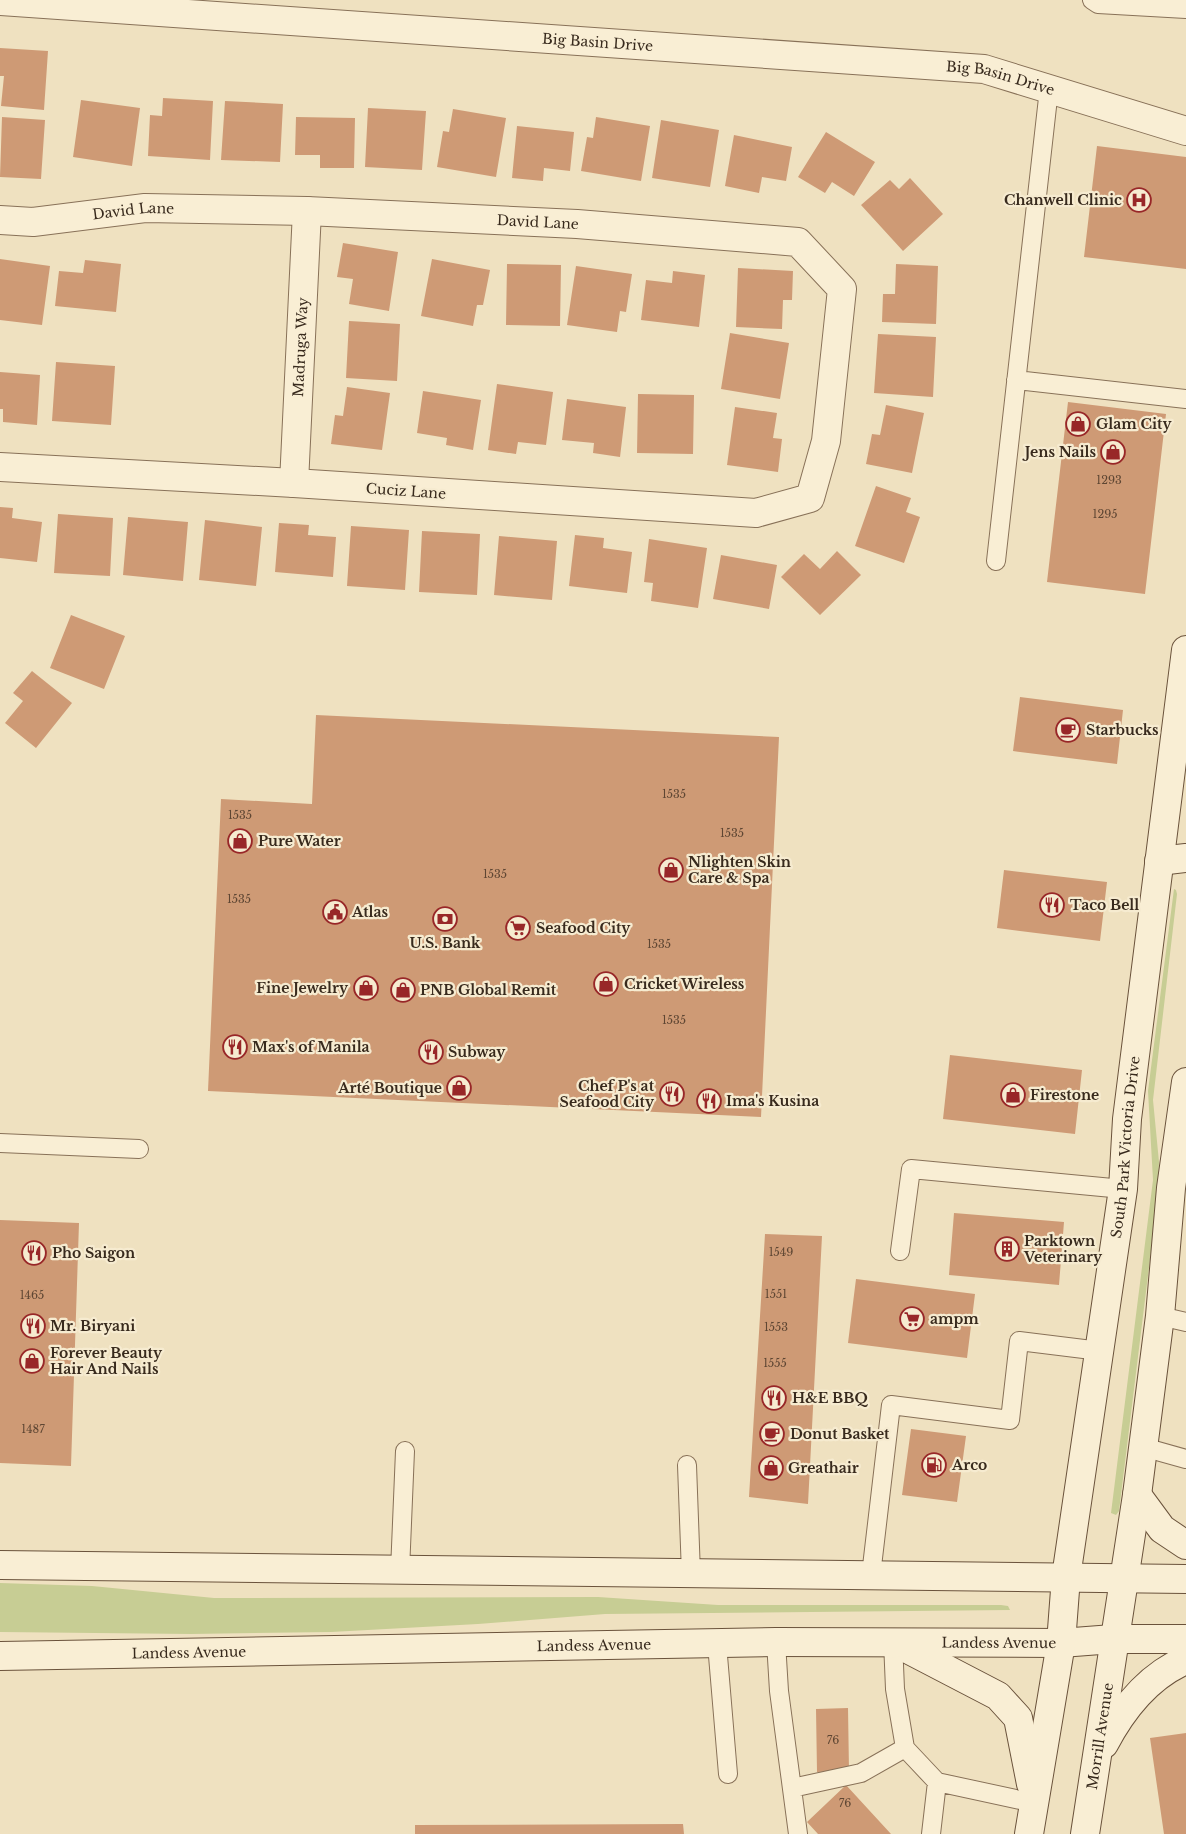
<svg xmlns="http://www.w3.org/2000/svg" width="1186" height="1834" font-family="'Libre Baskerville',serif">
<rect width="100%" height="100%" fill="#efe1c0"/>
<path fill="#c7cd94" d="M1174,889L1176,890L1177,894L1153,1100L1159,1162L1158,1194L1119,1511L1116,1515L1111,1513L1153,1180L1148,1091Z
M0,1583L92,1586L214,1598L598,1597L718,1605H1001L1008,1606L1010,1610L605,1614L478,1624L331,1632L191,1634L0,1632Z"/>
<path fill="#ce9a75" d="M0,48L48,51L44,110L1,106L4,76H0Z
M163,98L213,101L210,160L148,156L150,115L162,116Z
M81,100L140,108L132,166L73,157Z
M225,101L283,104L280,162L221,160Z
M368,108L426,111L422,170L365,167Z
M453,109L506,118L496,177L437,167L443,131L449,132Z
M2,117L45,120L41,179L0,177Z
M296,117L355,118L354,168H320V155H295Z
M596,117L650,126L641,181L581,171L587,137L593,138Z
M661,120L719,130L710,187L652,178Z
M517,126L574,132L570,171L544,168L543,181L512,178Z
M826,132L875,162L854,196L832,182L825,193L798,177Z
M734,135L792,147L786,181L762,177L759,193L725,186Z
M1097,146L1186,157V269L1084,257Z
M910,178L943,214L903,251L861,205L890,180L899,189Z
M343,243L398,252L389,311L349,304L353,279L337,277Z
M0,259L50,266L42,325L0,320Z
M432,259L490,270L483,305H477L473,326L421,316Z
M85,260L121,264L116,312L55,306L59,271L83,273Z
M507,264L561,265L560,326L506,325Z
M896,264L938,266L936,324L882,322L883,294H895Z
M576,266L632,274L626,312L620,311L617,332L567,325Z
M738,268L793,271L792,300H783L782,329L736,327Z
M673,271L705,275L699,327L641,320L646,280L672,283Z
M349,321L400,324L397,381L346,378Z
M730,333L789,343L780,399L721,389Z
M878,334L936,337L933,397L874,393Z
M56,362L115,366L111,425L52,421Z
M0,372L40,375L37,425L3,422V409H0Z
M497,384L553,392L546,445L518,442L516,454L488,450Z
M347,387L390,393L382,450L331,444L335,415L343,416Z
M423,391L481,400L473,450L446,445L447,438L417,433Z
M638,394L694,395L693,454L637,453Z
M567,399L626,407L620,457L593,453L594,443L562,440Z
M1068,402L1166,414L1145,594L1047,582Z
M886,405L924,413L912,473L866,464L872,434L880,435Z
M735,407L777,413L773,438L782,439L778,472L727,465Z
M876,486L911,498L906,512L920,517L904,563L855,546Z
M0,507L13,508L12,518L42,522L37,562L0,558Z
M58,514L113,518L110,576L54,573Z
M128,517L188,522L183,581L123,575Z
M205,520L262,527L256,586L199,580Z
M279,523L309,525L308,535L336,537L333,577L275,572Z
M351,526L409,530L405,590L347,586Z
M422,531L480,534L477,595L419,592Z
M575,535L604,538L603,548L632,552L627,593L569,586Z
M499,536L557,541L552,600L494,595Z
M649,539L707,548L698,608L651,601L653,583L644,582Z
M837,551L861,575L820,615L781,577L804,554L820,569Z
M721,555L777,565L769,609L713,599Z
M71,615L125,636L104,689L50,668Z
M32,671L72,703L36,748L5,723L23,701L13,693Z
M1020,697L1123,710L1117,764L1013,751Z
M316,715L779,737L761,1117L208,1091L221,799L312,804Z
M1004,870L1107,882L1100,941L997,928Z
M950,1055L1082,1070L1075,1134L943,1119Z
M954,1213L1064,1222L1059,1285L949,1275Z
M0,1220L79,1223L71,1466L0,1463Z
M765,1234L822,1236L808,1504L749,1497Z
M856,1279L975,1294L967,1358L848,1343Z
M911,1429L966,1436L957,1502L902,1495Z
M848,1708L849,1771L817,1772L816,1709Z
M1186,1733V1834H1164L1150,1738Z
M846,1785L891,1834H818L807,1822Z
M683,1824L684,1834H415V1825Z"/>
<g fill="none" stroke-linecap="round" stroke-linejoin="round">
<g stroke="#887158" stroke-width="20">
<path id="service" d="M1092,0L1098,4L1186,9
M1016,380L1186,399
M996,561L1049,89
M0,1143L139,1149
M900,1251L911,1169L1123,1189
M1160,1316L1186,1322
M1143,1447L1186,1459
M687,1465L691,1574
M400,1571L405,1451
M871,1575L891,1405L1010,1420L1019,1341L1100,1351
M893,1641L895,1689L905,1748L937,1782L1034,1803
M776,1642L779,1691L798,1834
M717,1644L728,1774
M792,1788L861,1773L905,1748
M931,1834L937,1782"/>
</g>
<g stroke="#887158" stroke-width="30">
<g id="minor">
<path id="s1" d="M0,1L984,69L1186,131"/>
<path id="s2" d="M0,220L33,222L145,208L307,211L577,224L798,242L842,289L826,441L810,498L756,513L294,483L0,467"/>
<path id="s3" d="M294,483L307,211"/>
</g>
</g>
<g stroke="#6a523b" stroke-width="30">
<g id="secondary">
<path d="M1159,861L1186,858"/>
<path d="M1137,1495L1162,1529L1186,1545"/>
<path d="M0,1565L1186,1579"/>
<path d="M898,1644L998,1696L1018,1718L1031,1784"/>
<path id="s4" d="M0,1656L776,1642L1061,1643L1113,1639H1186"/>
<path d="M1104,1744C1123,1708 1148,1676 1186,1660"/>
<path id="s5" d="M1029,1834L1061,1643L1066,1577L1123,1189L1127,1119L1186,650"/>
<path id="s6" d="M1085,1834L1137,1495L1160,1316L1171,1188L1186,1082"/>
</g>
</g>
<use href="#service" stroke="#f9eed4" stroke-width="18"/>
<use href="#minor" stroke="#f9eed4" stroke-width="28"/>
<use href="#secondary" stroke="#f9eed4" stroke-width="28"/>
</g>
<defs>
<g id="hospital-ring" transform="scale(1.25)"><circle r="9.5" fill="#f6ebd0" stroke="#982728" stroke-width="1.5"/><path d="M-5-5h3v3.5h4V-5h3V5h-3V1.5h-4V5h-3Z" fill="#982728"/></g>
<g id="shop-ring" transform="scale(1.25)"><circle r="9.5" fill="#f6ebd0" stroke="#982728" stroke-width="1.5"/><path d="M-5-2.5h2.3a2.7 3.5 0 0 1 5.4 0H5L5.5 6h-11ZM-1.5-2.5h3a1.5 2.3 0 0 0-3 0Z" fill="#982728"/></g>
<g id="cafe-ring" transform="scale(1.25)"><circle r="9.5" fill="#f6ebd0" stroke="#982728" stroke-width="1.5"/><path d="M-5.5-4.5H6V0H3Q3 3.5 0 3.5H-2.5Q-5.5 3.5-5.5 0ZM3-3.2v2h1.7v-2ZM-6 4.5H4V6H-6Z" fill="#982728"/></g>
<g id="restaurant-ring" transform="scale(1.25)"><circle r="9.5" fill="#f6ebd0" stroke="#982728" stroke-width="1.5"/><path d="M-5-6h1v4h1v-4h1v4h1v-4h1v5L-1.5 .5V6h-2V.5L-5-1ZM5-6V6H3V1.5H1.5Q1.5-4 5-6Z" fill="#982728"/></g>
<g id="civic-ring" transform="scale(1.25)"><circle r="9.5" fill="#f6ebd0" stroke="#982728" stroke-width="1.5"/><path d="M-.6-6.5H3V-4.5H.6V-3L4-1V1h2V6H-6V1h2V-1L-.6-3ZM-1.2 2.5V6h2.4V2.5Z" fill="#982728"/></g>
<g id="bank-ring" transform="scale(1.25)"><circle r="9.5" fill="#f6ebd0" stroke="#982728" stroke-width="1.5"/><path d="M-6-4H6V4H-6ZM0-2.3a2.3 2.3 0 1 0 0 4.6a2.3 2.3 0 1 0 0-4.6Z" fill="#982728"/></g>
<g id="supermarket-ring" transform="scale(1.25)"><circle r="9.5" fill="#f6ebd0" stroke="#982728" stroke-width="1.5"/><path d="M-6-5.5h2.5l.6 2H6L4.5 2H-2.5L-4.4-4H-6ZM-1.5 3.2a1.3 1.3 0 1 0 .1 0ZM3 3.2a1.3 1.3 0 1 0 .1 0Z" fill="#982728"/></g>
<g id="building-ring" transform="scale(1.25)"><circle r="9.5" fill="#f6ebd0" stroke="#982728" stroke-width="1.5"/><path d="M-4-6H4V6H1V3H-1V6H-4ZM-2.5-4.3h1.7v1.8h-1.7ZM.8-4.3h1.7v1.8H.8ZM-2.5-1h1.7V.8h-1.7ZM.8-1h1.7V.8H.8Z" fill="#982728"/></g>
<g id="fuel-ring" transform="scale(1.25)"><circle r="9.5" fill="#f6ebd0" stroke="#982728" stroke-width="1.5"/><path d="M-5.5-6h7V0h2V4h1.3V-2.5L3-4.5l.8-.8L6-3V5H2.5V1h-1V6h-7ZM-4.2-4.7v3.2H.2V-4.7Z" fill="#982728"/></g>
</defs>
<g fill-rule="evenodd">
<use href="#hospital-ring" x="1139" y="200"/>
<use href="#shop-ring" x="1078" y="424"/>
<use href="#shop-ring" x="1113" y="452"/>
<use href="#cafe-ring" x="1068" y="730"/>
<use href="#shop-ring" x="240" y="841"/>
<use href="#shop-ring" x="671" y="870"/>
<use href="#restaurant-ring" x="1052" y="905"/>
<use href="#civic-ring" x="335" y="912"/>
<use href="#bank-ring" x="445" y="919"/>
<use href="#supermarket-ring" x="518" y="928"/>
<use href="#shop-ring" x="606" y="984"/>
<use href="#shop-ring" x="366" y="988"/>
<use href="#shop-ring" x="403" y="990"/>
<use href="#restaurant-ring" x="235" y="1047"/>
<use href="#restaurant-ring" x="431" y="1052"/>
<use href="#shop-ring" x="459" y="1088"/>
<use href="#restaurant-ring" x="672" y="1094"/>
<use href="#shop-ring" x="1013" y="1095"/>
<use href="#restaurant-ring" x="709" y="1101"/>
<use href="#building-ring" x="1007" y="1249"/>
<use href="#restaurant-ring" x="34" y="1253"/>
<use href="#supermarket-ring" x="912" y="1319"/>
<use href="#restaurant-ring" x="33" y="1326"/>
<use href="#shop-ring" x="32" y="1361"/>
<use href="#restaurant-ring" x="774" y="1398"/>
<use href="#cafe-ring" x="772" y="1434"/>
<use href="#fuel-ring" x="934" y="1465"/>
<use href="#shop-ring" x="771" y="1468"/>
</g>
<g text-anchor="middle" stroke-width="4.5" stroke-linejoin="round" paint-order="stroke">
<g font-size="11" fill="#5e4633">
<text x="1109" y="484">1293</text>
<text x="1105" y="518">1295</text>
<text x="674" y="798">1535</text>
<text x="240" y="819">1535</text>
<text x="732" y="837">1535</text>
<text x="495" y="878">1535</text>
<text x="239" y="903">1535</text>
<text x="659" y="948">1535</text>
<text x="674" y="1024">1535</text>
<text x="781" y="1256">1549</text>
<text x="776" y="1298">1551</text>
<text x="32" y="1299">1465</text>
<text x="776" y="1331">1553</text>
<text x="775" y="1367">1555</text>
<text x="33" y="1433">1487</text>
<text x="833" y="1744">76</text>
<text x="845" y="1807">76</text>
</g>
<g font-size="14" fill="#382a1d" stroke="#f6ebd0">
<text dy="5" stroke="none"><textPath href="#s1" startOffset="599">Big Basin Drive</textPath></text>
<text dy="5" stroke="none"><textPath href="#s1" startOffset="1004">Big Basin Drive</textPath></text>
<text dy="5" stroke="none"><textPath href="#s2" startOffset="134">David Lane</textPath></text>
<text dy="5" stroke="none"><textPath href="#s2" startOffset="539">David Lane</textPath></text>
<text dy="5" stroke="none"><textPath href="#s3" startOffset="136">Madruga Way</textPath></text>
<text transform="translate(406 491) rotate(4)" y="5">Cuciz Lane</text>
<text dy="5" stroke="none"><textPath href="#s5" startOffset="694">South Park Victoria Drive</textPath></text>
<text dy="5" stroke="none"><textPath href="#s4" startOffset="999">Landess Avenue</textPath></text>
<text dy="5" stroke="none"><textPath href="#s4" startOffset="594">Landess Avenue</textPath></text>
<text dy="5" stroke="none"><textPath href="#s4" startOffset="189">Landess Avenue</textPath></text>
<text dy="5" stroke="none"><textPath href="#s6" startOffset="99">Morrill Avenue</textPath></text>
</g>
<g font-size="14" font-weight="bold" fill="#382a1d" stroke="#f6ebd0" text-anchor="start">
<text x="1122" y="205" text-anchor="end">Chanwell Clinic</text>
<text x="1096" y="429">Glam City</text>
<text x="1096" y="457" text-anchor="end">Jens Nails</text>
<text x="1086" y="735">Starbucks</text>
<text x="258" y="846">Pure Water</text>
<text x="688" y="867">Nlighten Skin<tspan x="688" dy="16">Care &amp; Spa</tspan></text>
<text x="1070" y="910">Taco Bell</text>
<text x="352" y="917">Atlas</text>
<text x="536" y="933">Seafood City</text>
<text x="445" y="948" text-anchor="middle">U.S. Bank</text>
<text x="624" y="989">Cricket Wireless</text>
<text x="348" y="993" text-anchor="end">Fine Jewelry</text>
<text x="420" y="995">PNB Global Remit</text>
<text x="252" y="1052">Max's of Manila</text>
<text x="448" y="1057">Subway</text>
<text x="654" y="1091" text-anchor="end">Chef P's at<tspan x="654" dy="16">Seafood City</tspan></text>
<text x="442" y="1093" text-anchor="end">Arté Boutique</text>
<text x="1030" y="1100">Firestone</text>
<text x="726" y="1106">Ima's Kusina</text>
<text x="1024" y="1246">Parktown<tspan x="1024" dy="16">Veterinary</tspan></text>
<text x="52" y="1258">Pho Saigon</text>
<text x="930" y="1324">ampm</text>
<text x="50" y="1331">Mr. Biryani</text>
<text x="50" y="1358">Forever Beauty<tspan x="50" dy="16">Hair And Nails</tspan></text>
<text x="792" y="1403">H&amp;E BBQ</text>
<text x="790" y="1439">Donut Basket</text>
<text x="952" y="1470">Arco</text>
<text x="788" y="1473">Greathair</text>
</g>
</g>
</svg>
